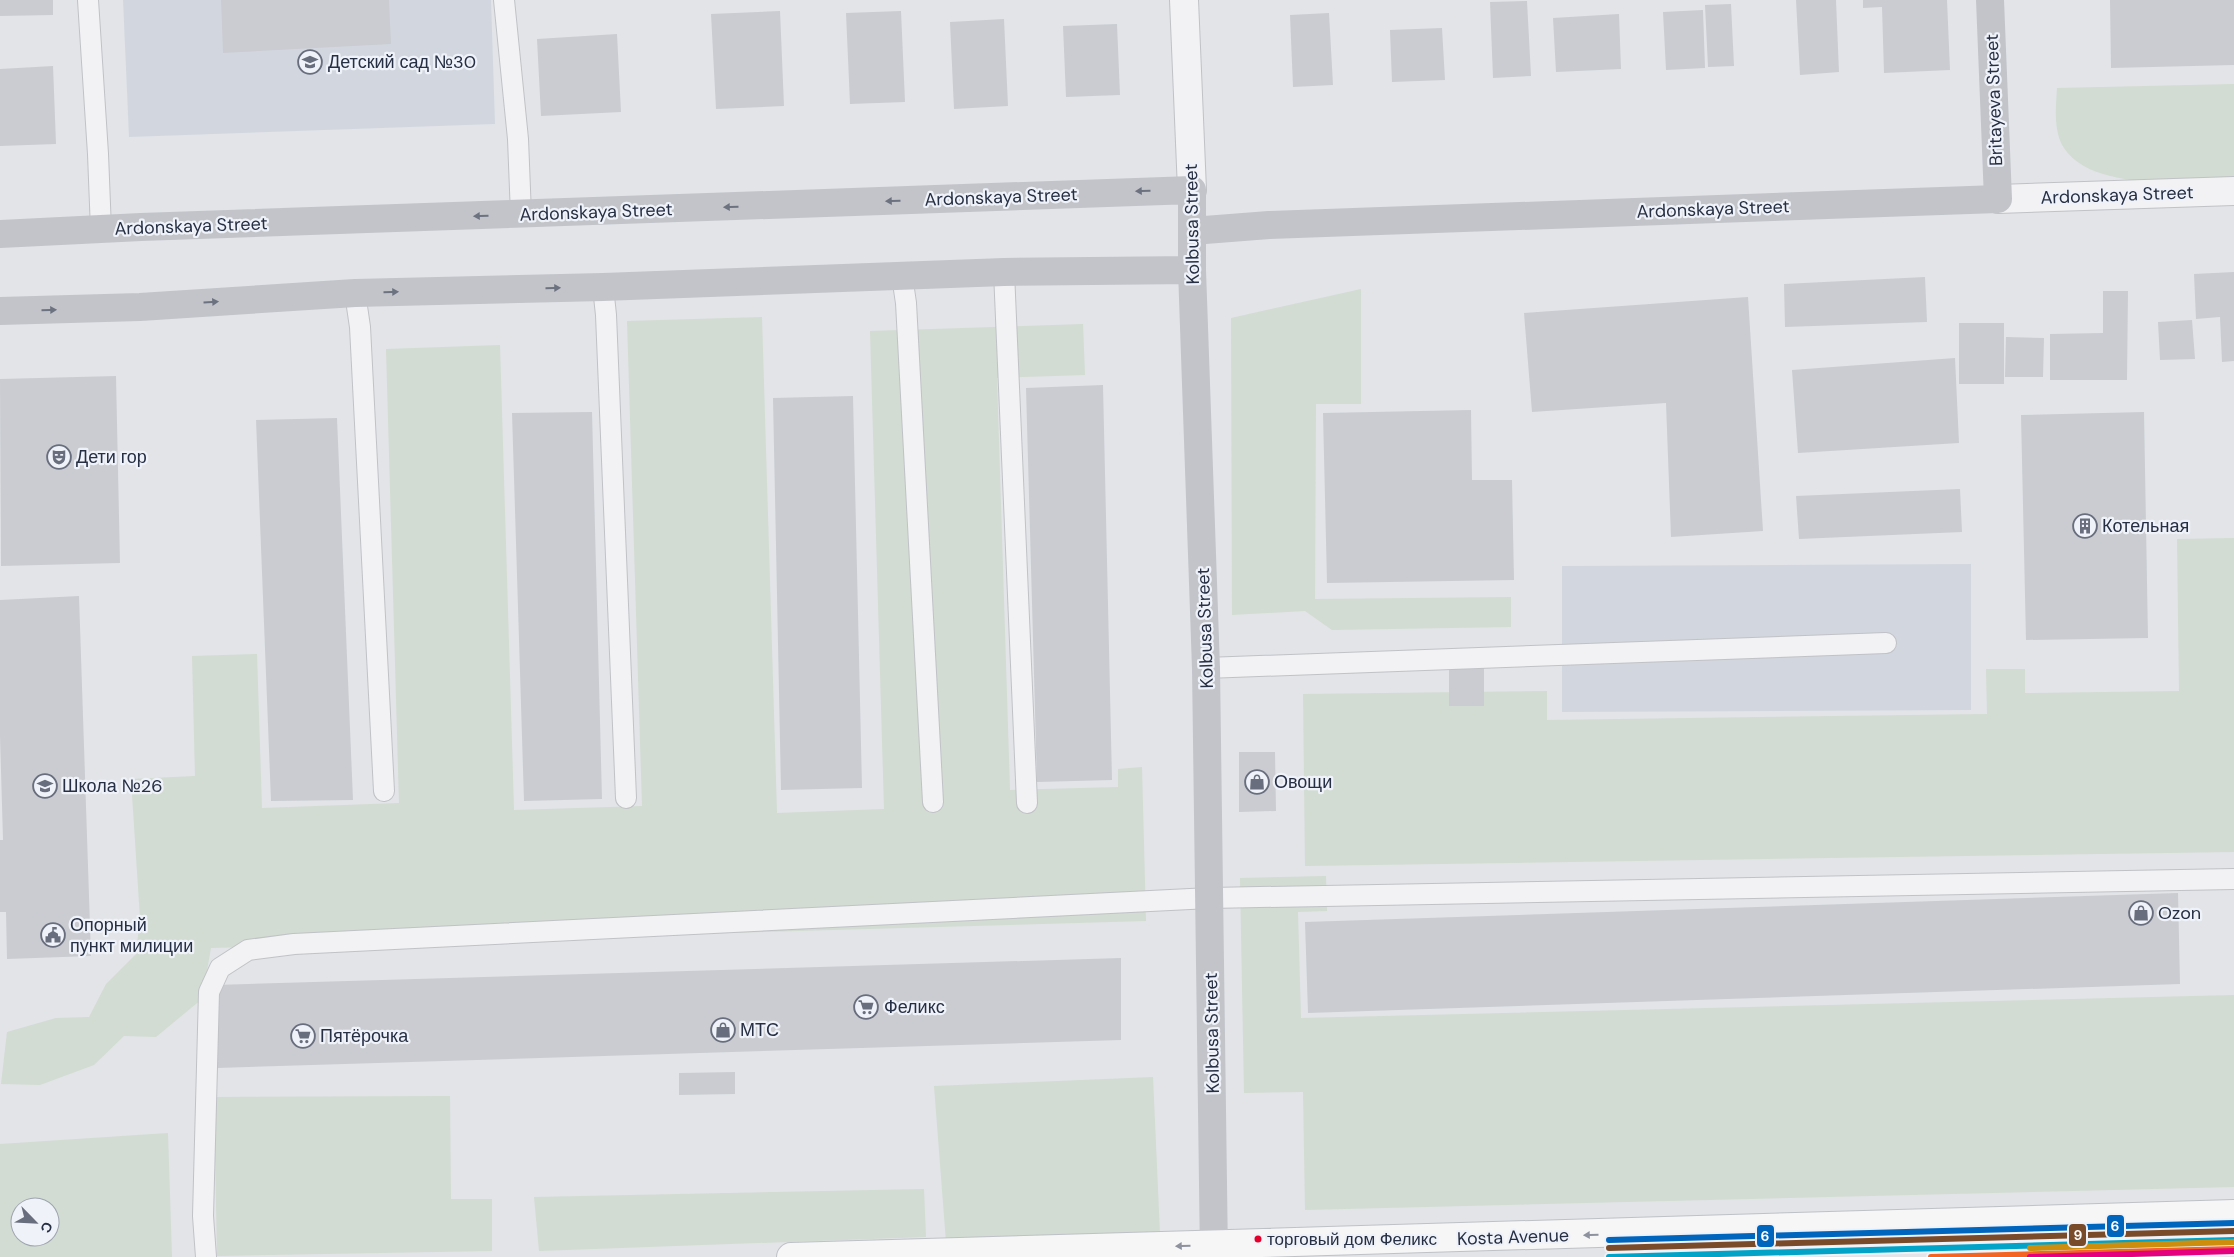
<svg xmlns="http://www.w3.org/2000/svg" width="2234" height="1257" font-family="'DM Sans',sans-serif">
<rect width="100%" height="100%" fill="#e2e4e8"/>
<path fill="#d2d7df" d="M123,0H491L495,124L129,137Z
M1971,564V710L1562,712V566Z"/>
<path fill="#d2dcd2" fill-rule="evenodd" d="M2234,84V181C2187,181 2093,192 2064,148C2053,131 2056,107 2057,88Z
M1361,289V404H1316L1315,599L1511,597V627L1332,630L1305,611L1232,615L1231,318Z
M762,317L777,813L884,809L870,331L1083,324L1085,375L997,378L1010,790L1118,787V769L1142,767L1146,921L211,948L202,999L156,1037L124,1036L94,1065L40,1085L1,1084L7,1032L56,1018L89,1017L106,984L136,954L140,918L131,779L195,776L192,656L257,654L262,808L399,803L386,349L500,345L514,810L642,806L627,321Z
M2234,538V852L1305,866L1303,694L1547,691V720L1987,714L1986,669H2025V693L2179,691L2177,539Z
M1326,876L1327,911L1298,912L1301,1018L2234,995V1187L1305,1210L1303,1092L1244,1093L1240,878Z
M1153,1077L1160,1234L946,1242L934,1086Z
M450,1096L451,1199H492V1251L217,1256L214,1097Z
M168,1133L172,1257H0V1144ZM20,1207H50V1237H20Z
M924,1189L926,1237L539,1251L534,1197Z"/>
<path fill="#caccd1" d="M0,0H53V15L0,16Z
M221,0H389L391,44L223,53Z
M1796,0H1836L1839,72L1800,75Z
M1863,0H1947L1950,70L1884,73L1882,7L1863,8Z
M2110,0H2234V65L2111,68Z
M1527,1L1531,76L1493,78L1490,2Z
M1731,4L1734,66L1708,67L1705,5Z
M1703,10L1705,68L1666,70L1663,12Z
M780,11L784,106L716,109L711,14Z
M901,11L905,102L850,104L846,13Z
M1329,13L1333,85L1293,87L1290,15Z
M1619,14L1621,69L1556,72L1553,18Z
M1004,19L1008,106L954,109L950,22Z
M1117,24L1120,95L1066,97L1063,26Z
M1442,28L1445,80L1392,82L1390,30Z
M617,34L621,112L541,116L537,39Z
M53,66L56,144L0,146V69Z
M2234,272V361L2222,362L2220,317L2196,319L2194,274Z
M1925,277L1927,322L1785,327L1784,284Z
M2103,291H2128L2127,380H2050V334L2103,333Z
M1748,297L1763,531L1671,537L1666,403L1532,412L1524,313Z
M2192,320L2195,359L2160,360L2158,322Z
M1959,323H2004V384H1959Z
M2006,337L2044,338L2043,377H2005Z
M1955,358L1959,443L1798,453L1792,370Z
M116,376L120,563L1,566L0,379Z
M1103,385L1112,780L1037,782L1026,388Z
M853,396L862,788L781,790L773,398Z
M1471,410L1472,480H1512L1514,580L1327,583L1323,413Z
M592,412L602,799L524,801L512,413Z
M2144,412L2148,638L2026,640L2021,415Z
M337,418L353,800L271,801L256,420Z
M1960,489L1962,532L1799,539L1796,496Z
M79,596L91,956L7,959L6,912H0V840H3L0,736V600Z
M1484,667V706H1449V668Z
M1239,752H1275L1276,811L1239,812Z
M2178,893L2180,984L1308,1013L1305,922Z
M1121,958V1040L217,1068L215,985Z
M735,1072V1094L679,1095V1073Z"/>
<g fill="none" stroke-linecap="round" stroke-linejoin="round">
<g stroke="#c0c2c6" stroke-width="22">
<path id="lane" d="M88,0L98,154L101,230
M504,0L518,139L521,215
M1004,272L1027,803
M902,276L906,303L933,802
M603,287L606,315L626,798
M355,293L360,327L384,791
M1206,668L1886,643
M206,1257L203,1216L209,992L220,968L248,950L294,944L1210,898L2234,879"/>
</g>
<g stroke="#c0c2c6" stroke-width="30">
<path id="street" d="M1184,0L1192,190
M1998,199L2234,191"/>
</g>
<g stroke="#bec1c6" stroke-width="30">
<path id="primary" d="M791,1257L2234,1214"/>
</g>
<use href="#lane" stroke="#f2f2f4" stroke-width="20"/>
<use href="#street" stroke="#f2f2f4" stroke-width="28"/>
<path stroke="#c2c4ca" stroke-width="28" d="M1192,231L1269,225L1998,199L1990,0
M0,234L141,227L1192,190V270L1206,668L1214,1257
M0,311L140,307L355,293L603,287L1004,272L1192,270"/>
<use href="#primary" stroke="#f6f6f7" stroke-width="28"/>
<g stroke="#eff2f8" stroke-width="10">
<path id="tram-1" d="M1609,1257L2234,1240"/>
</g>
<g stroke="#eff2f8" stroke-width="10">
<path id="tram-2" d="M1931,1257L2234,1249"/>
</g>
<g stroke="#eff2f8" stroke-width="10">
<path id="tram-3" d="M1609,1248L2234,1231"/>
</g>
<g stroke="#eff2f8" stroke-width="10">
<path id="tram-4" d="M1609,1240L2234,1223"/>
</g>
<g stroke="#eff2f8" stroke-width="10">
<path id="tram-5" d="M2030,1257L2234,1251"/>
</g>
<g stroke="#eff2f8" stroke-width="10">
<path id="tram-6" d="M2030,1248L2234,1242"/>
</g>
<use href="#tram-1" stroke="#02a3c7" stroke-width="6"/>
<use href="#tram-2" stroke="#f26522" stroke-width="6"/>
<use href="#tram-3" stroke="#7a4b2a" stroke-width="6"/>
<use href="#tram-4" stroke="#0065bd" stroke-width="6"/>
<use href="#tram-5" stroke="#e5007d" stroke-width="6"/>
<use href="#tram-6" stroke="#cd8e0e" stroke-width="6"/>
</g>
<defs><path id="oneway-solid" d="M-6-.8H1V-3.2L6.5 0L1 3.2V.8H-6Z" transform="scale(1.25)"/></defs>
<g fill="#6c7280">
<use href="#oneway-solid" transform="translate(1143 191) rotate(178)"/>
<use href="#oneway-solid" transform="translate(893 201) rotate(178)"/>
<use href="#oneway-solid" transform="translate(731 207) rotate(178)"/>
<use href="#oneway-solid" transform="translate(481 216) rotate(178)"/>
<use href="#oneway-solid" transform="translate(553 288) rotate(-1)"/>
<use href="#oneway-solid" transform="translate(391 292) rotate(-1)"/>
<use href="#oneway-solid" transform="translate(211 302) rotate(-4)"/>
<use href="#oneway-solid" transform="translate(49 310) rotate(-2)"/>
</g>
<g fill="#8e929e">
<use href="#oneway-solid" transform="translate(1591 1235) rotate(178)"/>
<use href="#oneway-solid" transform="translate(1183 1246) rotate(178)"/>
</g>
<defs>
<g id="school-ring" transform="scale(1.25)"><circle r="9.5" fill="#eff2f8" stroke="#686e7d" stroke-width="1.5"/><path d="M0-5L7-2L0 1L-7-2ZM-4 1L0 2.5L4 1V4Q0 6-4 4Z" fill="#686e7d"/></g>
<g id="theatre-ring" transform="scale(1.25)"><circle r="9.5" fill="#eff2f8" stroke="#686e7d" stroke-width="1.5"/><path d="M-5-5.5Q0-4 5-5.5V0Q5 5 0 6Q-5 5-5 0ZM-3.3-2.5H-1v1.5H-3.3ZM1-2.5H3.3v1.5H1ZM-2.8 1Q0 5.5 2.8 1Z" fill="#686e7d"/></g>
<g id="building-ring" transform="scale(1.25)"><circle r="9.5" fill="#eff2f8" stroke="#686e7d" stroke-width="1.5"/><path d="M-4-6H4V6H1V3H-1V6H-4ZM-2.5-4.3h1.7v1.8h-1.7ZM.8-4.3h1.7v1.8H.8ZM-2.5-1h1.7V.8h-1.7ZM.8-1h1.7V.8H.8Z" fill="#686e7d"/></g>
<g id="shop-ring" transform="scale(1.25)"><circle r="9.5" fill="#eff2f8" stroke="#686e7d" stroke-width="1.5"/><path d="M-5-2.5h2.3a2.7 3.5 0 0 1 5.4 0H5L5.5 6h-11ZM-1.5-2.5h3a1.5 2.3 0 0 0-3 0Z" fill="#686e7d"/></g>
<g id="civic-ring" transform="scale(1.25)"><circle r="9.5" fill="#eff2f8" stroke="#686e7d" stroke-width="1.5"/><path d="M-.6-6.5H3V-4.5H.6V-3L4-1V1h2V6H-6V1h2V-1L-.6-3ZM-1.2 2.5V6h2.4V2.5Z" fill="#686e7d"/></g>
<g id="supermarket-ring" transform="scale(1.25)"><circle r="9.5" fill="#eff2f8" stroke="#686e7d" stroke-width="1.5"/><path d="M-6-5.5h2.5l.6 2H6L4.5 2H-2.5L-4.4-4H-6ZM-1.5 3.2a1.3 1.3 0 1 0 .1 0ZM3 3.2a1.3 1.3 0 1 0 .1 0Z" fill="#686e7d"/></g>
</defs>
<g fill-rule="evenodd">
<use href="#school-ring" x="310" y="62"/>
<use href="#theatre-ring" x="59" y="457"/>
<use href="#building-ring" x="2085" y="526"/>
<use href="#shop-ring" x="1257" y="782"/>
<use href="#school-ring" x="45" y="786"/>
<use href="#shop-ring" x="2141" y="913"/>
<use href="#civic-ring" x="53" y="935"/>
<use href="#supermarket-ring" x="866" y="1007"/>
<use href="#shop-ring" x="723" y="1030"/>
<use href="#supermarket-ring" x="303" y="1036"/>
</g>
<circle fill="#e4002b" stroke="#eff2f8" stroke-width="2" cx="1258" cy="1239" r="4.5"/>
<g text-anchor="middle" stroke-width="4.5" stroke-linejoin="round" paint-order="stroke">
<g font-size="17" fill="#262f44" stroke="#eff2f8" text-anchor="start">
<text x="1267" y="1245">торговый дом Феликс</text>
</g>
<g font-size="18" fill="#262f44" stroke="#eff2f8" text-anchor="start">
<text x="328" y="68">Детский сад №30</text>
<text x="76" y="463">Дети гор</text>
<text x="2102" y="532">Котельная</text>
<text x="1274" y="788">Овощи</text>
<text x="62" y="792">Школа №26</text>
<text x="2158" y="919">Ozon</text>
<text x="70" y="931">Опорный<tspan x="70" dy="21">пункт милиции</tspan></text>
<text x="884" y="1013">Феликс</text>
<text x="740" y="1036">МТС</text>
<text x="320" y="1042">Пятёрочка</text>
</g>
<g font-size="18" fill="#262f44" stroke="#eff2f8">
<text transform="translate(1994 100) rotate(-92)" y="6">Britayeva Street</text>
<text transform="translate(2117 195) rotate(-2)" y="6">Ardonskaya Street</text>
<text transform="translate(1001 197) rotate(-2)" y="6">Ardonskaya Street</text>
<text transform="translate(1713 209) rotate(-2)" y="6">Ardonskaya Street</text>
<text transform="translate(596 212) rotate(-2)" y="6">Ardonskaya Street</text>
<text transform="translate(1192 224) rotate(-91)" y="6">Kolbusa Street</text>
<text transform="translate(191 226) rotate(-2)" y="6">Ardonskaya Street</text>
<text transform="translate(1205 628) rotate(-92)" y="6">Kolbusa Street</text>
<text transform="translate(1212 1033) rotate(-91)" y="6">Kolbusa Street</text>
<text transform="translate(1513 1237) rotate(-2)" y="6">Kosta Avenue</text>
</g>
</g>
<g stroke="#eff2f8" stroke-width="2">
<rect x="2106" y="1214" width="19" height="24" rx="5" fill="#0065bd"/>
<rect x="2068" y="1223" width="19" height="24" rx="5" fill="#7a4b2a"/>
<rect x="1756" y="1224" width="19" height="24" rx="5" fill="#0065bd"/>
</g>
<g font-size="14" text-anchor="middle" font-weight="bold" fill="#fff">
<text x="2115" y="1231">6</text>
<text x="2078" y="1240">9</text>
<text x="1765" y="1241">6</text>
</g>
<g transform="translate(35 1222) rotate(114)"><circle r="24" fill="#eff2f8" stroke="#9fa4b0"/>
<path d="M0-4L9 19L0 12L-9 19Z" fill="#686e7d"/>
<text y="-8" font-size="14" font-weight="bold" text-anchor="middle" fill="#262f44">С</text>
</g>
</svg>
